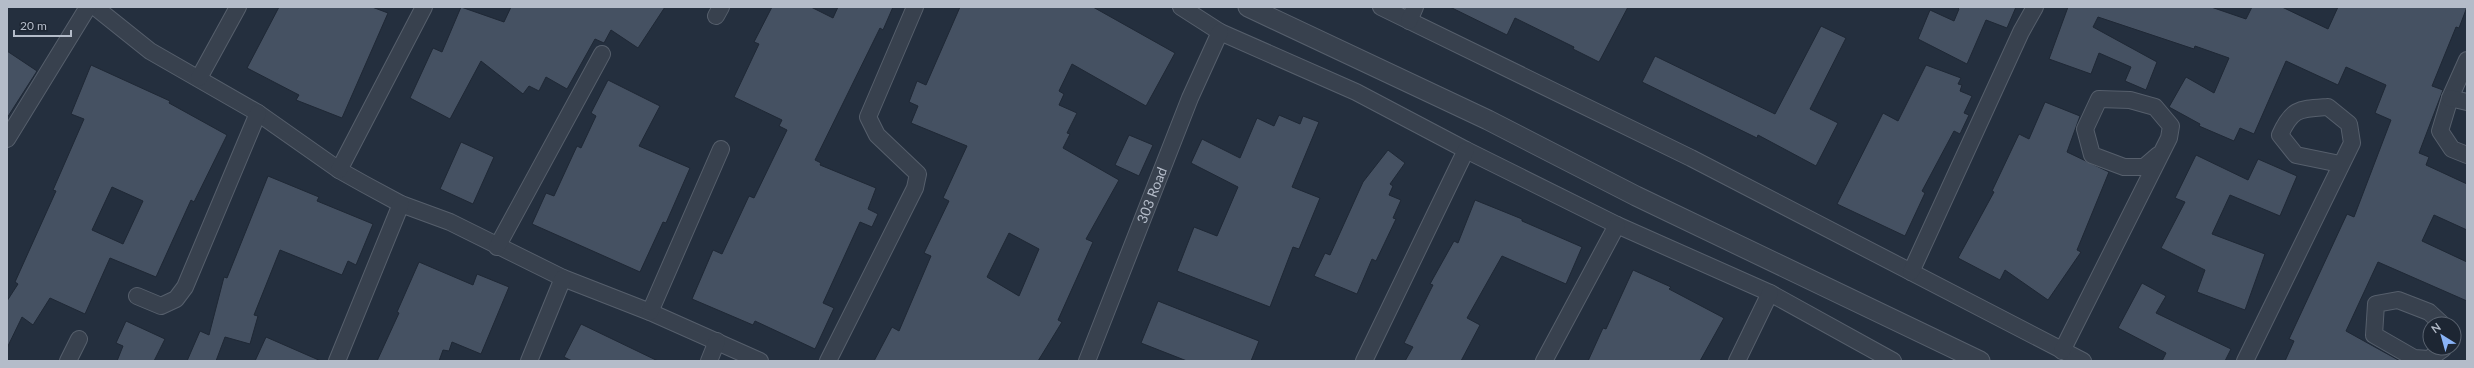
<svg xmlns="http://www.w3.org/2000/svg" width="2474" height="368" font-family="Lato,sans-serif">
<rect width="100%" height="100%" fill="#242f3e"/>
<path fill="#455162" stroke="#1f2835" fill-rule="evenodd" d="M279,7H372L388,13L342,118L296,100L299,95L247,68Z
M461,7L504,22L511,7H665L638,48L611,30L604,43L595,39L567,89L546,77L539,91L529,86L523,94L481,61L450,119L410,98L433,48L442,52Z
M772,7H811L833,18L838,7H893L883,30L880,28L815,160L821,163L820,165L876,188L868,209L878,214L872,227L860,222L823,303L834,308L815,349L755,321L753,325L692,299L713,250L722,254L749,196L754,198L787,130L779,126L782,120L734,97L759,44L754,42Z
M960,7H1093L1175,53L1146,106L1072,64L1059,91L1064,94L1059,105L1077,113L1067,133L1070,134L1063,148L1119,180L1086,239L1093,242L1058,320L1062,322L1038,361H874L892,327L899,331L931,256L924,253L949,201L943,198L967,146L911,123L918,106L909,102L917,81L926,85ZM1009,233L1039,249L1019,296L987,277Z
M1450,7H1628L1599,62L1573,49L1574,47L1515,18L1507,35Z
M1957,7H2016L2007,28L1986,20L1967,64L1918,39L1930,10L1954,21L1959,9Z
M2068,7H2211L2246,19L2252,7H2282L2328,29L2338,7H2467L2459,28L2456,27L2432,86L2443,90L2419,153L2429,157L2426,165L2467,184V230L2434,215L2422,241L2467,262V301L2378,262L2346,331L2400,361H2285L2294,341L2289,339L2347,214L2354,217L2391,120L2375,113L2386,85L2346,67L2338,85L2286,61L2254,134L2240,128L2234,141L2199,126L2200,124L2169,107L2186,77L2214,93L2229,58L2195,46L2194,49L2098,17L2093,27L2157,62L2146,90L2125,81L2131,67L2099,53L2091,74L2049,59Z
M1821,26L1846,38L1810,109L1838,123L1816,166L1758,135L1757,138L1642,82L1655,56L1775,114Z
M7,51L37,71L7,118Z
M91,65L170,101L169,103L227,135L194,202L191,200L156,277L110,258L85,314L50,298L33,325L22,317L7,348V301L18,284L15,282L56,191L53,190L84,119L71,114ZM112,187L143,201L123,244L92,230Z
M1926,65L1961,78L1958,84L1962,85L1960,91L1972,96L1964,113L1969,115L1960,134L1954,131L1922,191L1925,193L1905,236L1837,204L1883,113L1898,121Z
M608,80L660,106L639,146L690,168L666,223L663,222L640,272L532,224L546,193L554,196L577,146L581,148L596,116L591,113Z
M2045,102L2080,116L2067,152L2109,172L2077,250L2081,252L2048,300L2005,270L2000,280L1958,258L1994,192L1992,191L2019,134L2029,139Z
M1279,115L1300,124L1303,116L1319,122L1292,187L1320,198L1299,249L1293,247L1270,307L1177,271L1194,227L1217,236L1238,187L1191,163L1202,139L1240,158L1257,118L1274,126Z
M1129,135L1153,145L1139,176L1115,165Z
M461,142L494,157L473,204L440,189Z
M1388,150L1405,163L1390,184L1393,186L1389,195L1401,200L1393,218L1396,219L1376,261L1372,259L1357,294L1314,276L1325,253L1330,255L1363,182Z
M2196,155L2248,180L2258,159L2297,176L2280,216L2230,195L2212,234L2265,254L2245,310L2197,292L2205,270L2161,248L2185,202L2175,198Z
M268,176L319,197L317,201L373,224L356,265L348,261L342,275L280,250L254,315L258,316L250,344L225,337L216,361H187L200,331L209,335L224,277L227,278Z
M1475,200L1522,219V221L1582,247L1566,284L1502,256L1467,318L1480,325L1461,361H1405L1413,347L1404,343L1433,285L1430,284L1454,241L1458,243Z
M419,262L473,285L477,274L509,287L481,354L452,342L449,351L443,350L439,361H377L399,313L397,312Z
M1633,270L1671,287L1669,289L1724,318L1700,361H1588L1603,328L1606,329Z
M2142,283L2166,296L2156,313L2231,349L2225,361H2162L2166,353L2118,328Z
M1158,301L1259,341L1251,361H1187L1141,343Z
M126,321L165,339L154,361H117L123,346L116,343Z
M581,324L658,361H572L564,357Z
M266,337L321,361H255Z"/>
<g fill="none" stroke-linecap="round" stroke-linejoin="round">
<g stroke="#565f6c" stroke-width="18">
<g id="minor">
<path d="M95,7L150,51L258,113L339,170L364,184L401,204L450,222L563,278L650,312L760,361"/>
<path d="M1181,7L1220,32L1356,92L1466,150L1617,225L1770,293L1893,361"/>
<path d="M1381,7L1691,158L2083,361"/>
<path d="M716,16L721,7"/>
<path d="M1409,21L1415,7"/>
<path d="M2467,60L2450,98L2440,131L2452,149L2467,155"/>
<path d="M199,78L238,7"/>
<path d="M2450,98L2467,102"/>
<path d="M7,139L88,7"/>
<path d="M339,170L424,7"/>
<path d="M497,247L602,54"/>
<path d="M1911,272L2021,32L2035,7"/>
<path d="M137,296L161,306L176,299L185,287L258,113"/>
<path d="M650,312L721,149"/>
<path d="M2442,324L2429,312L2398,300L2376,304L2374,335L2414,358L2429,359L2443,349"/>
<path d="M2062,351L2169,138L2171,126L2155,107L2130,100L2099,99L2085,129L2092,155L2124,167H2144L2158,155"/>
<path d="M68,361L79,339"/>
<path d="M337,361L401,204"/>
<path d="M529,361L563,278"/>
<path d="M709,361L717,341"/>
<path d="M828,361L915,188L918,174L877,135L868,117L915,7"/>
<path id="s1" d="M1087,361L1190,98L1220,32"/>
<path d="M1364,361L1466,150"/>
<path d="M1544,361L1617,225"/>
<path d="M1737,361L1770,293"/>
<path d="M2245,361L2352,143L2349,124L2328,107C2299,109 2292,108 2280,135L2296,155L2340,164"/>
</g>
</g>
<g stroke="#565f6c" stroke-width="21">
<path id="tertiary" d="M1248,7L1488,120L1636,196L1980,361"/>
</g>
<use href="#minor" stroke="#38414e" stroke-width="16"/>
<use href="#tertiary" stroke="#38414e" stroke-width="19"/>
</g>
<g text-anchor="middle" stroke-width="3" stroke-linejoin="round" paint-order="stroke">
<g font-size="14" fill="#b4bcc9" stroke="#1d2633">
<text dy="5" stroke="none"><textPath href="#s1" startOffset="178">303 Road</textPath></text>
</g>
</g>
<rect width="2474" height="368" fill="none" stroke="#b4bcc9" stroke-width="16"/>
<g transform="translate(2442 336) rotate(323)"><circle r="19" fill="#1d2633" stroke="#59626f"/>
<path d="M0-3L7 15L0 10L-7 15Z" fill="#8ab4f8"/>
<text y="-6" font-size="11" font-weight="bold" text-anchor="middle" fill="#b4bcc9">N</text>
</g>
<path d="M14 30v6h57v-6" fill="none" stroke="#b4bcc9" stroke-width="2"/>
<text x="20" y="30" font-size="12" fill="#b4bcc9" stroke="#1d2633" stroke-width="3" paint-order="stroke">20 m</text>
</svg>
